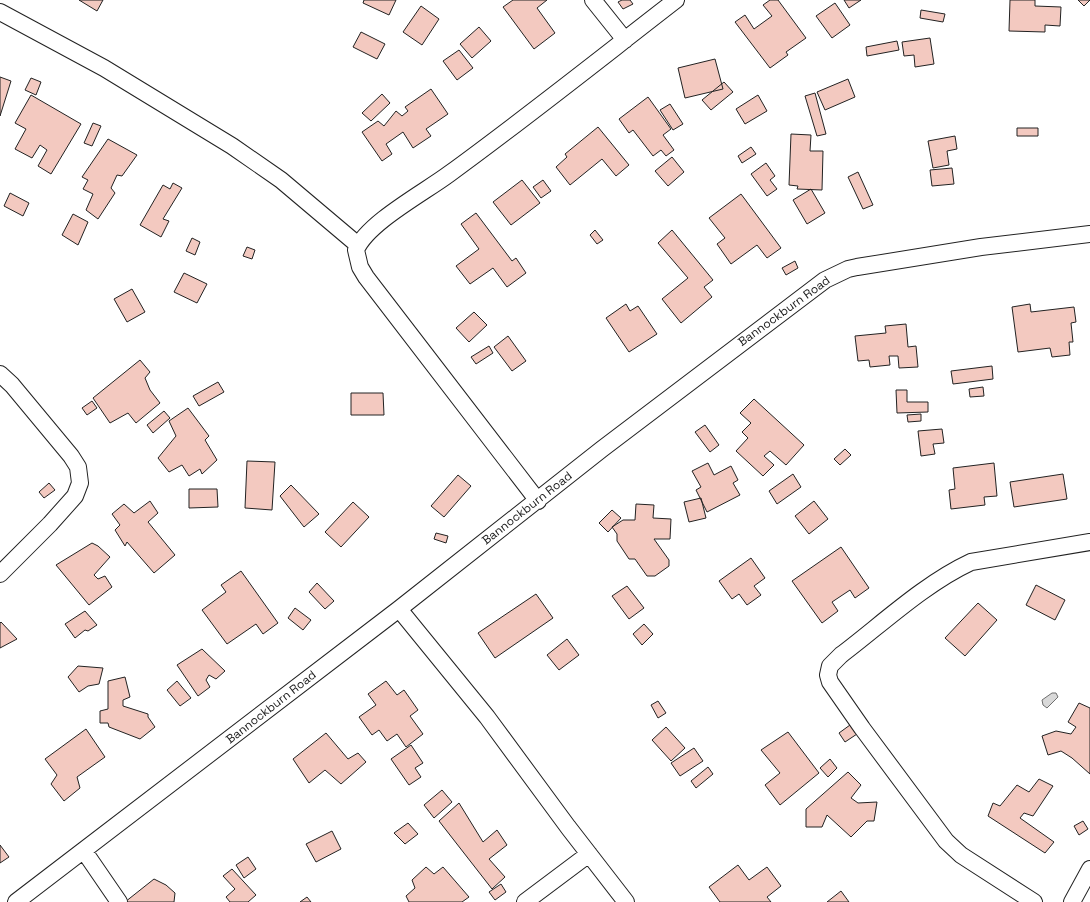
<svg xmlns="http://www.w3.org/2000/svg" width="1090" height="902" font-family="'Space Grotesk',sans-serif">
<rect width="100%" height="100%" fill="#fff"/>
<path fill="#d9d9d9" stroke="#6f6f6f" d="M1052,693H1056L1058,697L1047,708L1043,705L1042,700Z"/>
<path fill="#f3c9c0" stroke="#222" d="M79,0H103L97,11Z
M364,0H396L389,15L363,3Z
M513,0H547L537,8L555,33L534,49L503,7Z
M622,0H630L633,4L623,9L618,2Z
M770,0H778L806,38L786,52L788,55L770,68L735,22L745,15L754,29L772,16L763,5Z
M844,0H861L849,8Z
M1010,0H1035V6L1061,7L1060,26L1045,25V32L1009,31Z
M1078,0H1090L1084,6Z
M835,3L850,25L832,38L816,16Z
M421,6L439,19L422,45L403,32Z
M921,10L945,14L943,22L920,18Z
M479,27L491,41L472,58L460,44Z
M361,32L385,44L377,59L353,47Z
M930,38L934,64L915,67L914,55L904,56L902,42Z
M897,41L899,50L867,56L866,47Z
M459,50L473,68L457,80L443,61Z
M715,59L723,89L685,98L678,68Z
M0,77L11,81L0,116Z
M31,78L41,82L36,95L25,90Z
M848,79L855,97L825,110L817,92Z
M724,82L733,92L711,110L702,100Z
M431,89L448,114L426,129L431,136L413,148L403,132L386,144L392,154L382,161L362,132L378,121L384,126L396,111L402,116L408,111L405,107Z
M815,93L826,134L817,136L805,96Z
M382,94L390,103L371,121L362,113Z
M31,95L81,124L51,174L38,166L47,150L40,145L32,158L15,149L26,129L15,123Z
M758,95L767,111L745,124L736,109Z
M648,97L671,129L663,135L674,150L666,156L661,150L653,156L633,130L629,133L619,119Z
M670,104L683,124L673,130L660,110Z
M93,123L101,126L92,146L84,143Z
M598,127L629,165L616,176L602,159L570,185L556,167L567,157L565,154Z
M1017,128H1038V136H1017Z
M791,134L811,135L810,151H823L822,190L797,189L798,186L789,185Z
M955,136L957,149L947,151L949,165L933,168L928,141Z
M108,139L137,155L122,176L117,175L111,188L115,193L98,219L86,210L93,194L83,189L88,180L82,177Z
M751,147L756,154L742,163L738,156Z
M672,157L684,172L668,186L655,171Z
M766,163L775,176L770,180L777,189L767,196L751,174Z
M952,168L954,184L932,186L930,170Z
M858,172L873,205L863,209L848,177Z
M522,180L540,203L511,225L493,202Z
M543,180L551,191L541,198L533,187Z
M173,183L182,188L163,219L169,221L161,237L140,225L163,185L170,189Z
M811,189L825,213L807,224L793,200Z
M10,193L29,203L23,216L4,206Z
M741,194L781,248L767,258L757,245L731,264L717,244L725,238L709,218Z
M476,213L512,261L516,258L526,273L507,287L493,268L470,284L456,266L479,249L461,224Z
M73,214L88,222L78,245L62,235Z
M595,230L603,240L597,244L590,235Z
M672,230L713,280L704,287L712,297L681,323L662,299L688,278L658,243Z
M192,238L200,242L195,255L186,251Z
M247,247L255,250L252,259L243,256Z
M795,261L798,268L786,275L782,268Z
M184,273L207,284L197,303L174,292Z
M132,289L145,312L127,322L114,299Z
M626,304L630,311L638,306L657,334L629,352L606,318Z
M1030,304L1031,312L1074,307L1076,322L1071,323L1073,342H1069L1070,355L1052,357L1050,348L1018,352L1012,307Z
M474,312L487,325L469,342L456,328Z
M906,324L908,347L916,346L918,367L899,368L898,356H889L890,365L870,367L869,360L858,361L855,336L886,333L885,326Z
M508,336L526,361L512,371L494,347Z
M489,346L493,353L476,364L471,357Z
M140,360L150,372L145,378L150,390L160,403L136,423L128,413L110,423L93,398Z
M992,366L993,379L953,384L951,371Z
M218,382L224,392L199,406L193,396Z
M983,387L984,396L970,397L969,389Z
M896,390H907V402H928V412L897,413Z
M351,393H383L384,415H351Z
M754,399L804,445L786,465L770,451L764,456L774,465L763,476L736,451L748,438L742,432L751,423L740,413Z
M92,401L97,408L87,415L82,408Z
M188,408L209,436L205,440L217,460L202,474L200,469L189,476L182,465L169,472L158,458L176,436L169,421Z
M164,411L170,418L153,433L147,425Z
M921,414V421L908,422L907,415Z
M705,425L719,445L710,452L695,432Z
M942,429L944,443L933,444L935,454L921,456L918,431Z
M845,449L851,455L840,465L834,459Z
M247,461L275,462L272,510L245,508Z
M708,463L714,475L731,466L738,480L733,483L740,495L707,512L696,490L701,487L692,471Z
M994,463L997,496L984,497L985,505L951,509L949,490L955,489L953,468Z
M793,474L801,487L777,504L769,491Z
M1063,474L1067,499L1014,507L1010,482Z
M458,475L471,486L444,517L431,506Z
M49,483L55,490L44,498L39,492Z
M291,485L319,514L304,527L280,496Z
M189,489H217L218,507L189,508Z
M701,498L706,518L689,522L684,502Z
M150,501L158,513L148,522L175,555L154,573L127,542L125,546L115,530L120,525L112,514L124,504L134,513Z
M814,501L828,519L809,534L795,516Z
M353,502L369,517L341,547L325,532Z
M636,504L654,505L653,518L671,519L670,539H654L669,560V566L655,576H647L635,559H629L617,541V534L612,527L623,520H635Z
M612,510L621,518L608,532L599,523Z
M436,533L448,536L446,543L434,539Z
M92,543L98,546L110,557L94,575L98,579L105,576L112,587L89,605L56,565Z
M841,547L869,588L855,598L850,590L832,602L838,611L822,623L792,581Z
M751,558L765,578L754,586L761,595L747,605L739,594L732,599L719,581Z
M241,571L278,623L263,634L256,624L227,644L202,610L226,592L221,585Z
M317,583L334,601L325,609L309,592Z
M1036,585L1065,600L1055,620L1026,605Z
M627,586L644,608L629,619L612,596Z
M536,594L553,618L495,658L478,633Z
M978,603L997,620L965,656L945,638Z
M295,608L311,620L303,630L288,618Z
M85,611L97,625L88,631L85,630L75,638L65,624Z
M1,622L17,639L0,648V623Z
M644,624L653,634L642,645L633,634Z
M567,639L579,655L559,670L547,655Z
M202,649L225,671L216,679L209,675L206,680L210,687L198,696L177,665Z
M78,666L103,668L99,684L88,686L79,692L68,677Z
M125,677L130,697L123,700V706L148,714V717L155,727L140,739L109,727L108,723H100V711L108,709V681Z
M177,681L191,698L180,706L167,690Z
M386,681L397,695L404,690L418,710L410,716L423,734L406,747L397,734L387,741L379,730L372,735L359,717L376,705L368,694Z
M658,701L666,713L658,718L651,705Z
M1079,703L1090,708V774L1072,758L1061,751L1048,755L1042,736L1056,731L1071,734L1076,727L1068,722Z
M850,725L857,734L845,742L839,733Z
M666,727L685,748L671,761L652,740Z
M86,729L105,757L77,777L80,788L64,801L51,784L57,775L45,759Z
M788,732L819,773L780,805L765,785L780,773L761,750Z
M326,733L348,759L358,753L366,762L341,784L325,770L309,783L293,759Z
M411,745L423,763L415,768L421,777L409,785L391,759Z
M694,748L703,761L680,776L671,763Z
M830,759L837,768L828,777L820,768Z
M708,767L713,774L696,788L691,781Z
M848,772L861,785L851,798L858,803L877,802L874,821H867L851,837L827,815L822,827H806V809Z
M1039,779L1053,786L1033,816L1024,813L1020,818L1054,842L1045,853L988,816L993,803L1000,806L1017,785L1029,792Z
M442,790L452,802L434,818L424,805Z
M459,803L483,842L497,830L507,845L489,859L505,877L492,889L439,821Z
M1083,821L1088,829L1079,835L1074,826Z
M408,823L418,834L405,844L394,833Z
M332,831L341,849L316,862L306,844Z
M0,845L9,857L0,863Z
M248,857L256,869L244,878L236,865Z
M738,865L749,880L767,867L781,886L767,897L771,902H720L709,887Z
M426,867L434,874L443,867L469,897L462,902H409L406,896L415,888L412,880Z
M232,869L256,895L248,902H230L226,897L235,889L223,876Z
M154,879L166,885L175,893L174,902H125Z
M501,884L506,892L495,900L489,892Z
M841,891L849,902H827Z
M307,897L311,902H300Z"/>
<g fill="none" stroke-linecap="round" stroke-linejoin="round">
<g stroke="#222" stroke-width="18">
<path id="minor" d="M593,0L625,40
M0,12L104,68L232,146L281,180L358,245
M0,374L12,385L71,456L78,467L80,483L75,496L50,524L0,574
M538,501L366,277L360,267L356,250C367,223 425,192 449,174C526,118 601,58 676,0
M399,609L487,717L568,827L626,902
M84,851L119,902
M16,902L399,609L602,449L825,280L848,269L857,267L981,247L1090,234
M525,902L589,854
M1034,902L961,855L946,841L862,728L830,682L828,675L830,666L841,655C882,624 924,584 971,562L1090,542
M1072,902L1090,869"/>
</g>
<use href="#minor" stroke="#fff" stroke-width="16"/>
</g>
<g text-anchor="middle" stroke-width="3" stroke-linejoin="round" paint-order="stroke">
<g font-size="12" fill="#222" stroke="#fff">
<text transform="translate(784 311) rotate(-36)" y="4">Bannockburn Road</text>
<text transform="translate(527 508) rotate(-38)" y="4">Bannockburn Road</text>
<text transform="translate(271 707) rotate(-38)" y="4">Bannockburn Road</text>
</g>
</g>
</svg>
